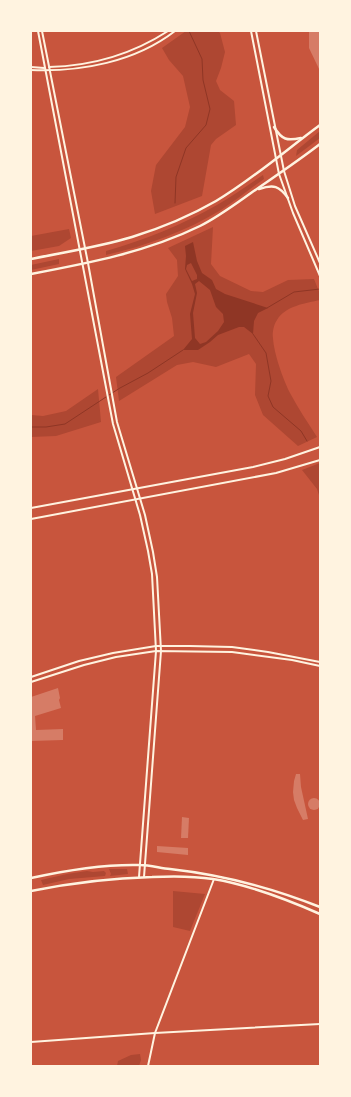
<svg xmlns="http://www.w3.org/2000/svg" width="351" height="1097" font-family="'Alegreya Sans',sans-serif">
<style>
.green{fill:#ae4732}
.water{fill:#8f3625;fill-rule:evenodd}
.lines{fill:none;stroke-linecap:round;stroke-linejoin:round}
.stream{stroke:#8f3625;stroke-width:1}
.building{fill:#d67c66}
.tertiary{stroke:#fff3e0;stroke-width:2}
.secondary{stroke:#fff3e0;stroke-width:2}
.primary{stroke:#fff3e0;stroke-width:2.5}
</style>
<rect width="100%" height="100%" fill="#c8553d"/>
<g class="green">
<polygon points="186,31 218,31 220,33 225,52 221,68 216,81 220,90 234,101 236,125 216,139 211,145 202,196 155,214 151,191 156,165 185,127 190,107 183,76 169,60 162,48"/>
<polygon points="320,131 320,138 296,156 297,150"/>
<path d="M263,175L264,179C250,189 236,200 221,210C186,231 146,246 106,255V251C144,240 182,225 217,205C233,196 248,185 263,175Z"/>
<path d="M213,227L211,264L220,276L251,291L263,292L288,280L314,279L320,294V300C306,303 285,306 277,320C274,324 272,333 273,338C274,354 283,379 290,393C298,408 308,423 317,437L298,446L263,415L255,395L256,364L249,354L216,367L193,362L177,365L119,401L116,377L174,336L172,318L167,302L166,294L178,276L177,260L168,248Z"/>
<polygon points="69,229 71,238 59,246 31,251 31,236"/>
<polygon points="59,259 59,264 31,270 31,265"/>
<polygon points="98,389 101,422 56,436 31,437 31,415 43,416 66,411"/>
<polygon points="320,463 320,498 317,489 302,470"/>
<polygon points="109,869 127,869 128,874 110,876 111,874"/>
<polygon points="87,871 93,872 104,871 106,873 105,876 69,879 43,885 41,880 67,874"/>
<polygon points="173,891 205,894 190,931 173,927"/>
<polygon points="140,1054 141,1060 139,1066 117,1066 118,1061 131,1055"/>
</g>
<path class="water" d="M193,242L197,261L202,273L212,280L216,289L225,294L268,308L258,313L254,321L253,334L244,327H239L218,335L210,342L198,350H183L192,339L190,314L195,294L192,284L185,269L186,256L185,246ZM191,263L197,275V279L192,281L186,269L187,265ZM199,281L210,290L216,307L223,314L224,322L218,331L206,342L200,344L195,338L193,313L197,293L195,284Z"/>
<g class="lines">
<g class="stream">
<polyline points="175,203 176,177 186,148 206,125 210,109 203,80 202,59 189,31"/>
<polyline points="267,308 294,292 320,289"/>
<polyline points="253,334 266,353 271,381 268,396 273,407 301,431 307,441"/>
<polyline points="109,395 120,388 148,373 183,350"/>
<polyline points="31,427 46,427 65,424 106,397"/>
</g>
</g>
<g class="building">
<polygon points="309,31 320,31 320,71 309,48"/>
<polygon points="58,688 60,698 59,700 61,708 35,716 36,730 63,729 63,740 31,741 31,697"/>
<polygon points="296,774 300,774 301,787 308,819 303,820 297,808 294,800 293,792 294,781"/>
<circle cx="314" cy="804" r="6"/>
<polygon points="182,817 189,818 188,838 181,838"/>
<polygon points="157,846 188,848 188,855 157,852"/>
</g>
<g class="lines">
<g class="tertiary">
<polyline points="31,1042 155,1033 320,1024"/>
<polyline points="148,1066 155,1033 214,879"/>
</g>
<g class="secondary">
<polyline points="38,31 113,424 140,515 148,551 152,574 156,651 139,877"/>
<polyline points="42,31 88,263 117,422 145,515 153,552 157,577 161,651 144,877"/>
<polyline points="251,31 279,174 293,213 320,276"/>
<polyline points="256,31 284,171 295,206 320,263"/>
<polyline points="31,67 44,68"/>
<path d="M49,67C93,66 131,55 168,31"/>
<path d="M31,70C81,72 135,62 175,31"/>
<polyline points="31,508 253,467 285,459 320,447"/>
<polyline points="31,519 276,473 320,460"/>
<polyline points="31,677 79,661 113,653 156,646 190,646 232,647 268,652 320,662"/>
<polyline points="31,682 84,665 116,657 156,651 232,652 292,660 320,666"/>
</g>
<g class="primary">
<path d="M274,127C282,140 287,141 301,138"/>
<path d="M259,189C274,184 279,186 288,198"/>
<path d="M31,259C65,252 99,247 132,237C161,228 190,216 216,201C253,179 286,150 320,125"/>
<path d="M31,274C89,263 147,252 200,226C218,217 234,205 251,193C274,177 298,161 320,144"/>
<path d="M31,878C67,870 103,864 140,865C150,865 160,868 170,869C224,875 270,887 320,907"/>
<path d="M31,891C71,883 111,878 152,877C172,876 193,876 213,879C250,885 286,899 320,914"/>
</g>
</g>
<rect width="351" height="1097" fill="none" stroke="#fff3e0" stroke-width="64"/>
</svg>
